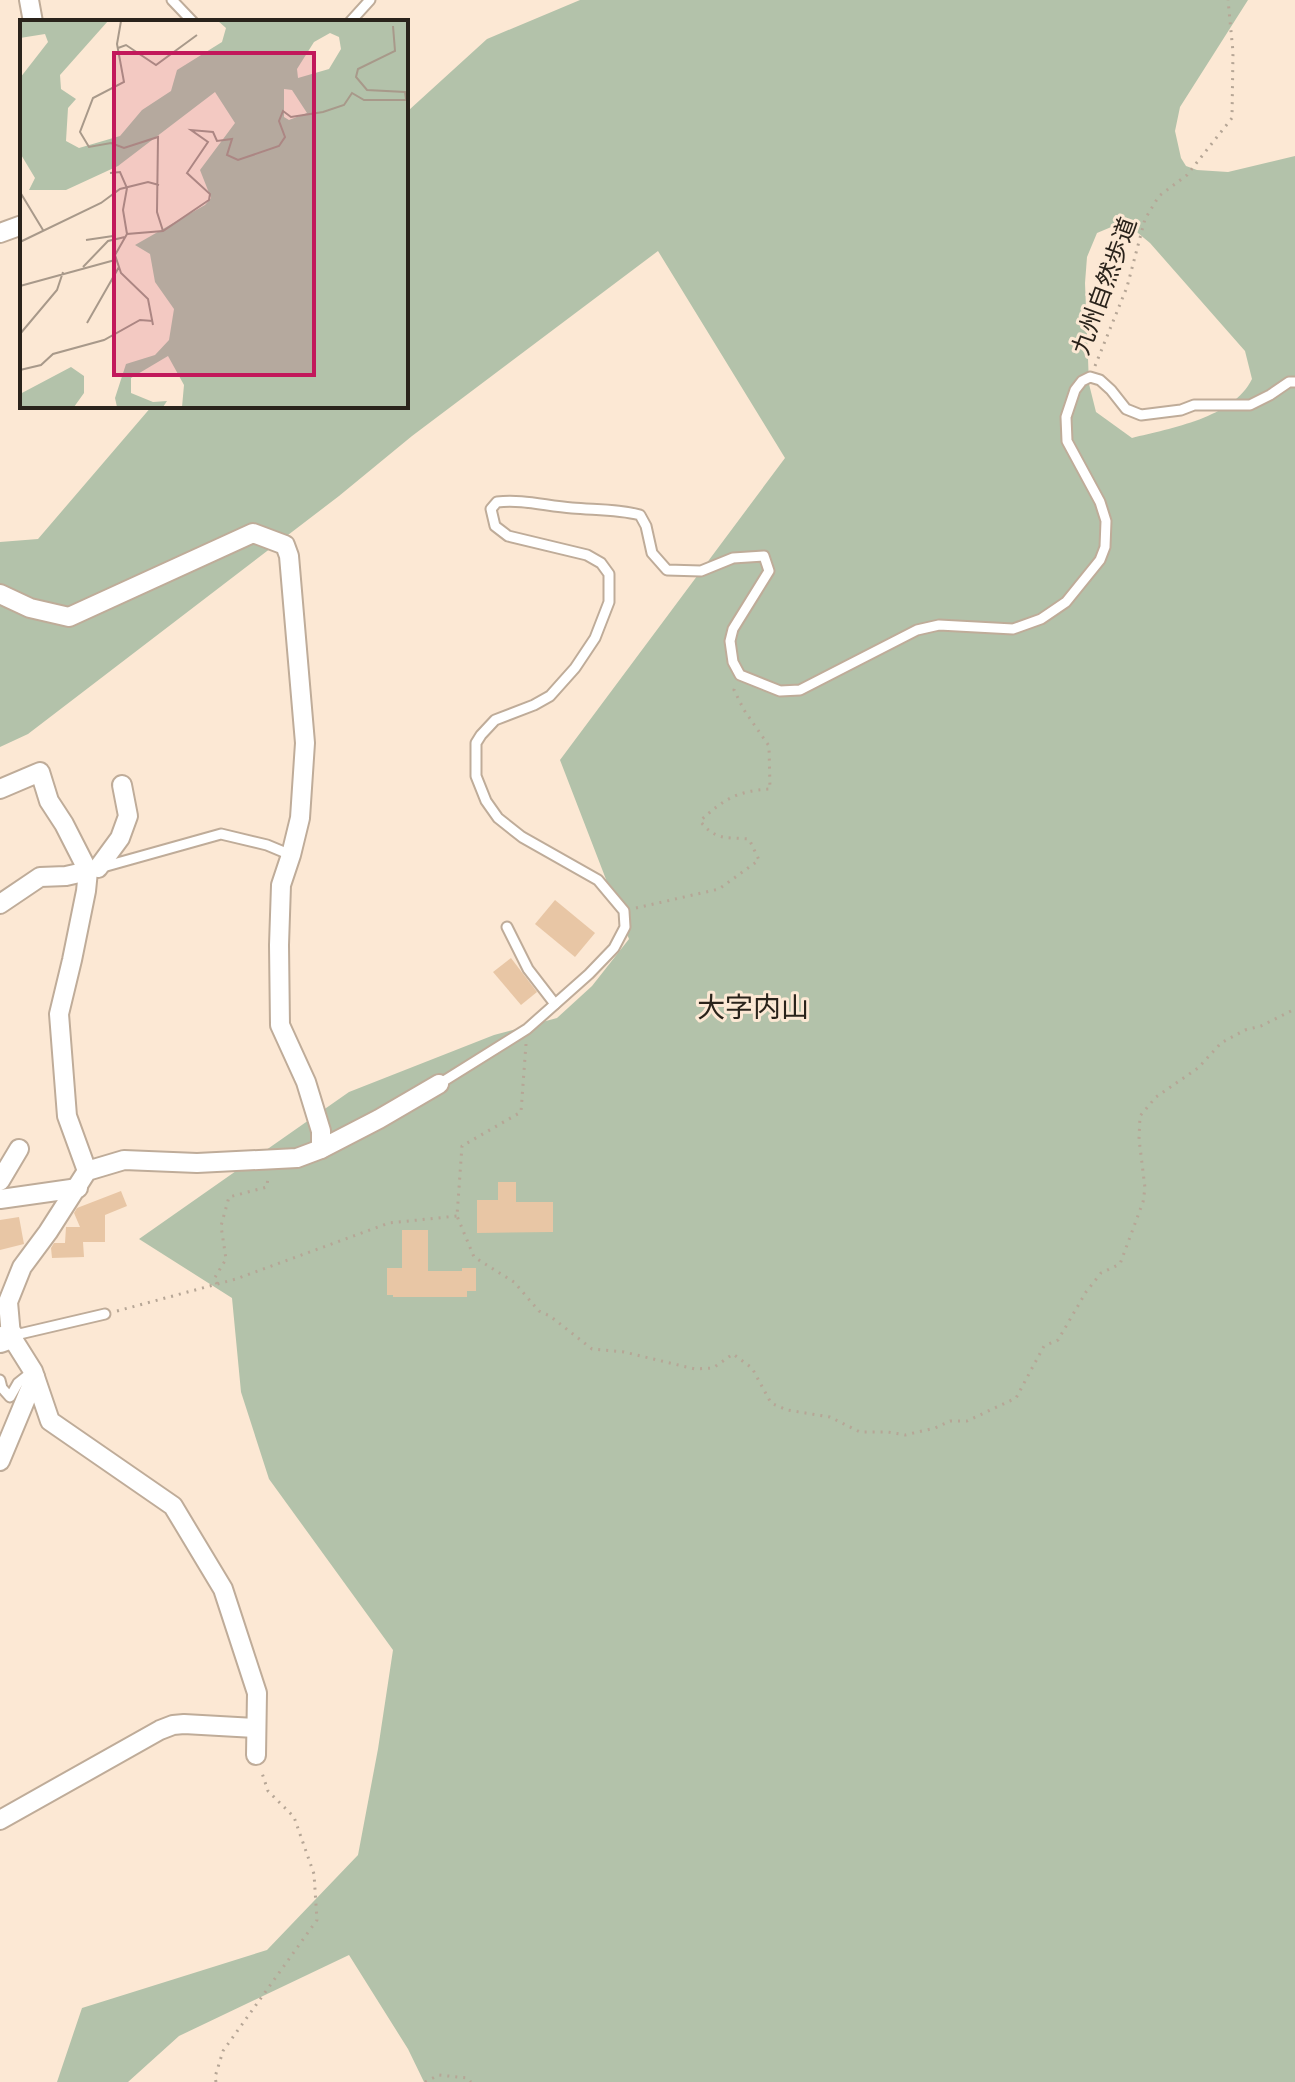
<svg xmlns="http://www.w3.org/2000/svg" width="1295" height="2082" font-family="Jost,'Noto Sans JP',sans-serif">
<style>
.green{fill:#b3c2aa;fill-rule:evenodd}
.building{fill:#e8c6a5}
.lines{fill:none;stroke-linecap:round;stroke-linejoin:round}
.service-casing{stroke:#bfac99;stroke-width:13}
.minor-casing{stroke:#bfac99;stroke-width:22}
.secondary-casing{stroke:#bfac99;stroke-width:28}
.path{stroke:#b6a696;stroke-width:3;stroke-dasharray:2 6;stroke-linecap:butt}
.service{stroke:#fff;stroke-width:9}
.minor{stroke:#fff;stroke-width:18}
.secondary{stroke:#fff;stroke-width:24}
.labels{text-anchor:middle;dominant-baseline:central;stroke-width:6;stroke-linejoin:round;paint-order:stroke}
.street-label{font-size:24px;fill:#2a231b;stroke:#fce8d4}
.quarter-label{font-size:28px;fill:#2a231b;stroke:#fce8d4}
.inset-road{fill:none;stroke:#a8998a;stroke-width:2}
.view{fill:#c2185b;fill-opacity:0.15;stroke:#c2185b;stroke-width:4}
.inset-edge{fill:none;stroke:#2a231b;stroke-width:4}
</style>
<rect width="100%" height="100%" fill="#fce8d4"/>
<path class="green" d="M580,0H1248L1180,107L1175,131L1181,158L1186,166L1197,170L1228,172L1295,156V2082H424L408,2049L349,1955L179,2036L128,2082H57L82,2008L267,1950L358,1855L378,1749L393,1650L269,1479L241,1392L232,1298L139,1239L349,1092L494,1035L557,1018L592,986L629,939L560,760L785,458L658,251L412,436L339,496L28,734L0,747V542L38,539L152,406H406V121L409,110L487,39ZM1116,225L1132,228L1150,243L1245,351L1252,379C1233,418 1171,428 1132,438L1096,412L1089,384L1085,283L1087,257L1097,233Z"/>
<g class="building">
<polygon points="555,900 595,933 575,957 535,924"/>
<polygon points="511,958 537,992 521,1005 493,972"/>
<polygon points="498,1182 516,1182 516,1202 553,1202 553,1232 477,1233 477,1200 498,1200"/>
<polygon points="121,1191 127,1206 105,1215 105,1242 83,1242 84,1257 52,1258 51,1248 54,1243 65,1243 66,1227 80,1227 74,1213 77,1208"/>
<polygon points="19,1217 24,1244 0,1250 0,1220"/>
<polygon points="402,1230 428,1230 428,1271 462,1271 462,1268 476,1268 476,1291 467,1291 467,1297 393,1297 393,1295 387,1295 387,1268 402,1268"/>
</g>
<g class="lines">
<defs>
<g id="service">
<polyline points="172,0 193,22"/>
<polyline points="350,22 370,0"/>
<polyline points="103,867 221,834 267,845 291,855"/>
<polyline points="507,927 528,969 555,1004"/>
<path d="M439,1084L527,1029L589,974L614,948L625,927L624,911L598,880L522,837L498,818L486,801L476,776V743L481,735L495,720L534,705L550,696L575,668L595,638L609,602V574L601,563L587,555L508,536L495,526L491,509L497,502C522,499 546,506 572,508C595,510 618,509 640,515L646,526L652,553L667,570L701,571L733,558L764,556L769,571L733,629L730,641L733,662L740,675L780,691L800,690L917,630L939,625L1013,629L1041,619L1066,602L1100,560L1105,547L1106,521L1100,502L1067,441L1066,417L1075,390L1082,381L1090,377L1100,380L1111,390L1126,409L1141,415L1181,410L1194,405H1250L1270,395L1289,382H1295"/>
<polyline points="11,1336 105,1314"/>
<polyline points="0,1380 2,1388 10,1397 18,1383 33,1371"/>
</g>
<g id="minor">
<polyline points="29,0 33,22"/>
<polyline points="0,233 22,225"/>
<polyline points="0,594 30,608 69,617 253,533 285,545 289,556 305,743 300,818 291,855 281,885 279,945 280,1025 306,1082 321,1131 321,1149"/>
<polyline points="0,789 40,772 49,801 64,824 88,871 86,891 72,960 59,1014 67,1116 87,1171"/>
<polyline points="98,868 120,838 128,816 122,785"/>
<polyline points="0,904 40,877 66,876 88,871"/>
<polyline points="0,1181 19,1149"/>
<polyline points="0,1199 78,1188"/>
<polyline points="0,1461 35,1377"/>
<polyline points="256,1755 257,1693 223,1589 173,1506 50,1421 33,1371 11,1336 8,1302 22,1267 48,1232 87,1171 124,1160 197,1163 297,1158 321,1149 379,1119 439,1084"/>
<polyline points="0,1820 160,1730 173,1725 184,1724 255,1728"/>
</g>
<polyline id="secondary" points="0,1340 11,1336"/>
</defs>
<use href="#service" class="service-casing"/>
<use href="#minor" class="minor-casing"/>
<use href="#secondary" class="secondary-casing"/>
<g class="path">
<polyline points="1095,366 1127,287 1145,219 1159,196 1187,175 1232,118 1233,52 1228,0"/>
<path d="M636,908L719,889L759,860L749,839C726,837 716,841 700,821C724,799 737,791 770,789L769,746L744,710L734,690L735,687"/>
<polyline points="526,1044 521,1112 462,1146 457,1216 474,1257 514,1282 539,1311 550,1316 592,1349 624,1352 695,1369 713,1368 733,1354 752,1368 771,1403 787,1410 830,1417 860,1432 888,1432 905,1435 935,1428 950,1421 967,1421 1016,1398 1044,1346 1058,1340 1086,1292 1101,1273 1120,1264 1143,1202 1145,1188 1139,1139 1140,1116 1156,1097 1198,1068 1221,1043 1245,1030 1261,1026 1295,1009"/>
<polyline points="217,1284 214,1279 226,1259 221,1226 229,1197 267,1187 268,1176"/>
<polyline points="117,1311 236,1279 389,1223 457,1216"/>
<polyline points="216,2082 215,2077 223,2051 317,1920 314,1874 294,1817 268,1791 261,1770"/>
<polyline points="425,2082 439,2075 467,2078 471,2082"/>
</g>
<use href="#service" class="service"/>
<use href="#minor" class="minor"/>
<use href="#secondary" class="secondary"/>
</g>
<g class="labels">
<g class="street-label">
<text transform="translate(1104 286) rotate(-70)">九州自然歩道</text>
</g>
<g class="quarter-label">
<text x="753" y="1007">大字内山</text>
</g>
</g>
<g transform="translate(20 20)">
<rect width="388" height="388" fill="#fce8d4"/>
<path d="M0,1H88L40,55L41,69L56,79L48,88L46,121L59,128L100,116L122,90L151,71L157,50L202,22L206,8L198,1H388V387H162L164,365L148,336L111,358V373L133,382L147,381L143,387H97L95,378L106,344L135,335L149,320L154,289L135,262L130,234L115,225L185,185L191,178L180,150L215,103L195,72L98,146L46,170H9L15,158L0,133V58L28,22L25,14L0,18ZM310,13L319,17L321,29L309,49L278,58L277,49L294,22ZM264,69L272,70L287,93L269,100L264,97ZM51,347L64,356V373L54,387H0V374Z" fill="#b3c2aa" fill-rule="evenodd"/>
<path class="inset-road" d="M101,1L97,24L104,62L73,78L60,112L69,127L91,123L104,128L138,117L137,192L143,211M373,6L375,31L338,49L336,57L347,70L385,72L386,79M98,28L106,25L136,45L177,15M90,153L100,152L107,168L103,190L107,214M0,172L23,210M66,220L93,216M0,222L81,183L100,169L128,162L139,165M63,247L88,221L105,217M0,266L95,240M67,303L99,247M133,305L128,279L101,253L95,235L107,214L143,211L189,180L190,174L167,153L188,122L171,110L193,112L197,121L212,119L207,135L218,140L259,126L265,117L259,101L263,91L271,97L303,92L324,85L332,73L344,80H388M0,314L37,270L43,252M0,350L21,345L33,334L84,320L120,300L133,301"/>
<path class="view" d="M94,33H294V355H94Z"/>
<rect width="388" height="388" class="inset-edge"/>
</g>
</svg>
